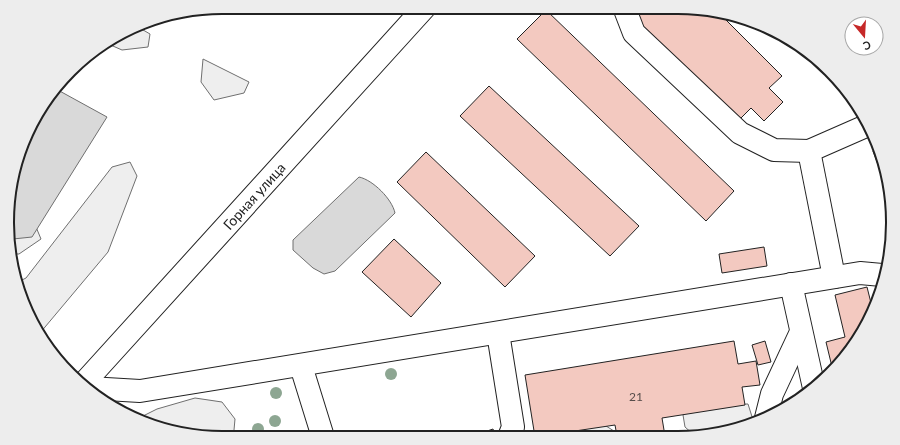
<svg xmlns="http://www.w3.org/2000/svg" width="900" height="445" font-family="Lato,sans-serif">
<style>
.green{fill:#eee;stroke:#6f6f6f}
.water{fill:#d9d9d9;stroke:#6f6f6f}
.building{fill:#f3c9c0;stroke:#222}
.lines{fill:none;stroke-linecap:round;stroke-linejoin:round}
.minor-casing{stroke:#222;stroke-width:24}
.minor{stroke:#fff;stroke-width:22}
.tree{fill:#8da692}
.labels{text-anchor:middle;dominant-baseline:central;stroke-width:3;stroke-linejoin:round;paint-order:stroke}
.number-label{font-size:12px;fill:#564c4a}
.street-label{font-size:14px;fill:#222;stroke:#fff}
.rim{fill:none;stroke:#222;stroke-width:2}
</style>
<rect width="100%" height="100%" fill="#fff"/>
<g class="green">
<polygon points="138,27 150,34 148,47 122,50 106,43"/>
<polygon points="203,59 249,82 244,93 214,100 201,82"/>
<polygon points="130,162 137,176 108,252 40,333 29,318 18,282 26,278 112,167"/>
<polygon points="10,227 36,227 41,239 19,254 10,254"/>
<polygon points="195,398 222,402 235,419 234,430 229,437 209,438 137,419 157,409"/>
<polygon points="748,404 754,423 708,436 694,435 685,427 683,415 695,405"/>
<polygon points="603,424 617,433 617,436 546,437"/>
</g>
<g class="water">
<polygon points="56,89 107,117 32,237 13,239 9,238 11,180 43,103"/>
<path d="M359,177C373,180 392,199 395,213L335,271L324,274L313,268L293,250V240Z"/>
</g>
<g class="building">
<polygon points="647,7 691,7 722,16 782,76 769,88 783,102 764,121 751,108 738,121 635,19"/>
<polygon points="546,10 734,191 706,221 517,39"/>
<polygon points="819,65 839,80 843,87 843,88"/>
<polygon points="489,86 639,226 610,256 460,116"/>
<polygon points="879,148 881,153 886,186 873,151"/>
<polygon points="426,152 535,256 505,287 397,182"/>
<polygon points="394,239 441,283 411,317 362,272"/>
<polygon points="764,247 767,266 722,273 719,254"/>
<polygon points="867,287 873,311 871,318 840,364 833,371 826,342 845,337 835,295"/>
<polygon points="734,341 738,364 756,361 760,385 742,387 745,405 662,418 665,436 617,436 615,425 535,437 525,375"/>
<polygon points="765,341 771,362 758,365 752,345"/>
<polygon points="493,429 496,437 470,437"/>
</g>
<g class="lines">
<defs>
<g id="minor">
<polyline points="624,7 634,33 740,133 774,150 809,151 866,126"/>
<polyline points="809,151 834,277"/>
<polyline points="791,284 814,388"/>
<polyline points="498,333 513,427 509,437"/>
<polyline points="301,366 323,437"/>
<polyline points="83,384 425,7"/>
<polyline points="89,388 140,391 860,273 882,275"/>
<polyline points="766,418 772,394 801,332"/>
</g>
</defs>
<use href="#minor" class="minor-casing"/>
<use href="#minor" class="minor"/>
</g>
<g class="tree">
<circle cx="391" cy="374" r="6"/>
<circle cx="276" cy="393" r="6"/>
<circle cx="275" cy="421" r="6"/>
<circle cx="258" cy="429" r="6"/>
</g>
<g class="labels">
<g class="number-label">
<text x="636" y="396">21</text>
</g>
<g class="street-label">
<text transform="translate(254 196) rotate(-48)">Горная улица</text>
</g>
</g>
<path d="M0 0H900V445H0ZM222 14H678A208 208 0 0 1 886 222V223A208 208 0 0 1 678 431H222A208 208 0 0 1 14 223V222A208 208 0 0 1 222 14Z" fill="#ededed" fill-rule="evenodd"/>
<path class="rim" d="M222 14H678A208 208 0 0 1 886 222V223A208 208 0 0 1 678 431H222A208 208 0 0 1 14 223V222A208 208 0 0 1 222 14Z"/>
<g transform="translate(864 36) rotate(162)"><circle r="19" fill="#ffffff" stroke="#a7a7a7"/>
<path d="M0-3L7 15L0 10L-7 15Z" fill="#c62828"/>
<text y="-6" font-size="11" font-weight="bold" text-anchor="middle" fill="#222222">С</text>
</g>
</svg>
